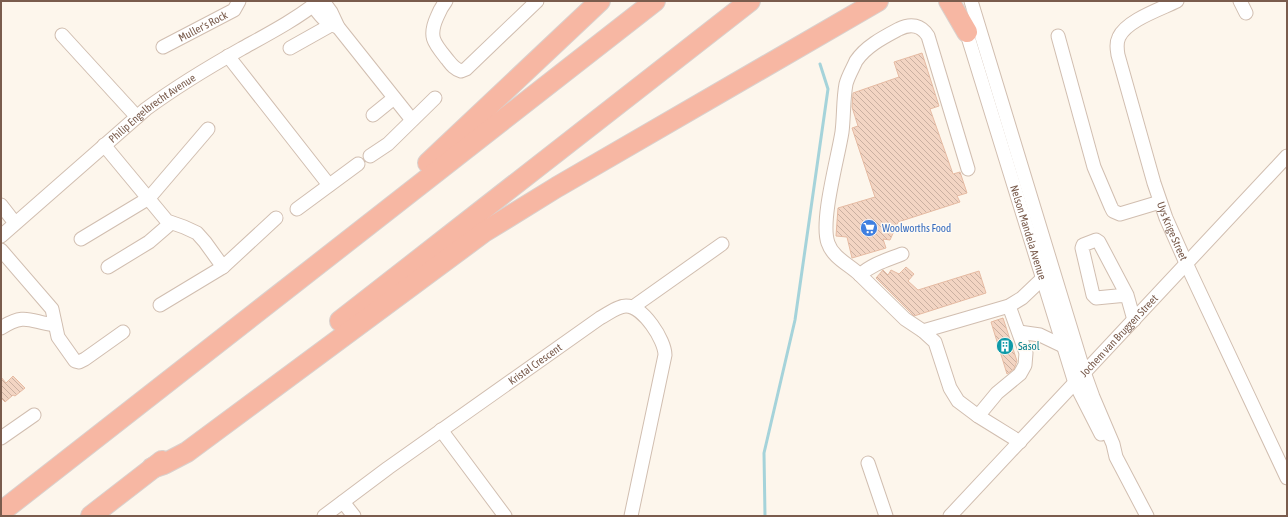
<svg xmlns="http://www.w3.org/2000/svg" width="1288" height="517" font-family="'Asap Condensed',sans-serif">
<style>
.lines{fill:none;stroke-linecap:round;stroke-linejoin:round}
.stream{stroke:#a5d3da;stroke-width:3}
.building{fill:url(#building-back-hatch);stroke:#e6bba3}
.minor-casing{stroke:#d1beb0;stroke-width:15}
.highway-casing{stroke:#dad1cd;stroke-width:22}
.minor{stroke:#fff;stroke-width:13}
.highway{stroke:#f7b7a3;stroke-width:20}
.labels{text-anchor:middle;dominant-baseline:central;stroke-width:3;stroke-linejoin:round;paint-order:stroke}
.street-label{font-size:11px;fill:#7a5c4d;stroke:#fffaf3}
.shop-label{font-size:11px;fill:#366cbe;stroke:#fffaf3;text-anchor:start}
.culture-label{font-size:11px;fill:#0d838f;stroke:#fffaf3;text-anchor:start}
</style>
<defs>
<pattern id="building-back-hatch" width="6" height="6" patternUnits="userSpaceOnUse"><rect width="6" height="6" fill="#f3d5c3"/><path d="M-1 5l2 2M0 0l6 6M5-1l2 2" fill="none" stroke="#cab0a1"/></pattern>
</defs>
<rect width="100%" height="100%" fill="#fdf6ec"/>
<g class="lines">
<polyline class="stream" points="765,516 764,453 795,320 828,89 820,64"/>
</g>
<g class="building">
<polygon points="922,53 939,106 930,109 953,174 960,172 967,193 957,196 960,202 898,222 890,240 883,239 886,248 852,258 847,237 836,236 838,208 875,197 852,128 858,126 852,107 853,93 899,77 894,62"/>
<polygon points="906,267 914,274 908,281 918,290 979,271 986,293 914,316 876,278 883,270 888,275 891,270 899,274"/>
<polygon points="1003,318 1017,361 1014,369 1007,374 991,322"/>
<polygon points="13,376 25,388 15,396 13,395 5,402 1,398 1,377 6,383"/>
</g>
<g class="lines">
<defs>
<g id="minor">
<polyline points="323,1 331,12 338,27 412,120"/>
<path d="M446,1C442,6 439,12 437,17C428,37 434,43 447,59C451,64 454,69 461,71L466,69L537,1"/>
<polyline points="971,1 1084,372 1093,397 1113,444 1116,457 1147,516"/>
<path id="s1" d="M1177,1C1161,9 1127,20 1119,37C1116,43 1117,49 1118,55L1154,183L1166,218L1186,263L1287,478"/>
<polyline points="1240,1 1246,13"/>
<path d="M313,6C320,15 326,24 338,27"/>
<path id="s2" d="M964,24L1075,383L1101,434"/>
<polyline points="62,35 137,117"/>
<polyline points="1058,36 1094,167 1111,207 1113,211 1120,214 1160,202"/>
<path id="s3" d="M163,47L234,10L239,1"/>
<polyline points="290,48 331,25"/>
<polyline points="228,56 329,185"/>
<polyline points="373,115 394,98"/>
<polyline points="104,145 167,221 184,227 197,233 205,242 223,267 276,218"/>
<polyline points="370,156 388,144 435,98"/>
<polyline points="1,205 15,223"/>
<polyline points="297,209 358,164"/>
<path id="s4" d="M1,236L146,109C176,87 209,67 241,49C268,34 295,20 319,1"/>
<polyline points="81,239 149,198 208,129"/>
<polyline points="1,250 52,309 58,337 75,361 79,362 85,359 123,332"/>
<path d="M902,254C887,260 872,264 860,275L905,319L923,331L935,342L950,388L958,401L978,416L1020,442"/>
<polyline points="108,267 149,242 171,223"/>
<path d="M860,275C850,265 833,258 828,243C820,221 838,158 842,132C844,116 843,100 846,84C848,76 853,68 856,61C866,46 884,37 899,29C911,23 921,25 928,36L968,169"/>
<polyline points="1127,295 1096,298 1093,295 1082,248 1083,245 1096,240 1099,242 1127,295 1134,320"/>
<polyline points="160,305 223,267"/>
<polyline points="633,307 722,244"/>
<path d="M1,328C26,312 30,322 55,325"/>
<polyline points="923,331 1009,306 1022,298 1042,279"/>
<polyline points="1019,332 1040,335 1063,346"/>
<polyline points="978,416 997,393 1020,374 1025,365 1026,353 1009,306"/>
<polyline points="441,430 505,516"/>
<polyline points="1,438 34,415"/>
<polyline points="868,463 886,516"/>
<polyline points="343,502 354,516"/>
<path id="s5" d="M324,516L388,468L600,318C608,314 617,306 626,306C643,306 665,340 665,355L631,516"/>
<path id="s6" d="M950,516L1287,156"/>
</g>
<g id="highway">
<polyline points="949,1 967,32"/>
<polyline points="428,163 600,1"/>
<polyline points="340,321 750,1"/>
<polyline points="152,468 164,464 187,452 484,232 557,187 878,1"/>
<polyline points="1,512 655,1"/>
<polyline points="91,516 162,461"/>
</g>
</defs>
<use href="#minor" class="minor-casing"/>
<use href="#highway" class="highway-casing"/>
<use href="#minor" class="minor"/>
<use href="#highway" class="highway"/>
</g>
<defs>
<symbol id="supermarket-disc" viewBox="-11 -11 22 22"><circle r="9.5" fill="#3f7fe0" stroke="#fffaf3"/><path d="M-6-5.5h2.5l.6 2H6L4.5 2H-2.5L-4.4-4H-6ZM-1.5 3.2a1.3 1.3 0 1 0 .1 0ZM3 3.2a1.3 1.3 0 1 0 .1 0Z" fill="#fff"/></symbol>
<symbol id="building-disc" viewBox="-11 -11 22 22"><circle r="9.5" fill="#0f9aa8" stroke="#fffaf3"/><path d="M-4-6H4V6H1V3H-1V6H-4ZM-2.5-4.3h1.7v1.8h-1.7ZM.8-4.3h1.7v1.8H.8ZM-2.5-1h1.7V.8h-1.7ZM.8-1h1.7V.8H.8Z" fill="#fff"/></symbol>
</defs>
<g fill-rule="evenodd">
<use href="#supermarket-disc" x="859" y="218" width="20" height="20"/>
<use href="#building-disc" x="995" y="336" width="20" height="20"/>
</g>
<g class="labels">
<g class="street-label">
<text stroke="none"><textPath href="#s3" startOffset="45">Muller's Rock</textPath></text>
<text stroke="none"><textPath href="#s4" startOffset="198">Philip Engelbrecht Avenue</textPath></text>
<text stroke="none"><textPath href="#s1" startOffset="272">Uys Krige Street</textPath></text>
<text stroke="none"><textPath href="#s2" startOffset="218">Nelson Mandela Avenue</textPath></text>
<text stroke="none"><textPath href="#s6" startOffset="247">Jochem van Bruggen Street</textPath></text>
<text stroke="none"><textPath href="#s5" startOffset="260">Kristal Crescent</textPath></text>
</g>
<g class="shop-label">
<text x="882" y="228">Woolworths Food</text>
</g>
<g class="culture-label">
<text x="1018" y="346">Sasol</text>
</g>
</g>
<rect width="1288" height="517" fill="none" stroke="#7a5c4d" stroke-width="4"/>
</svg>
